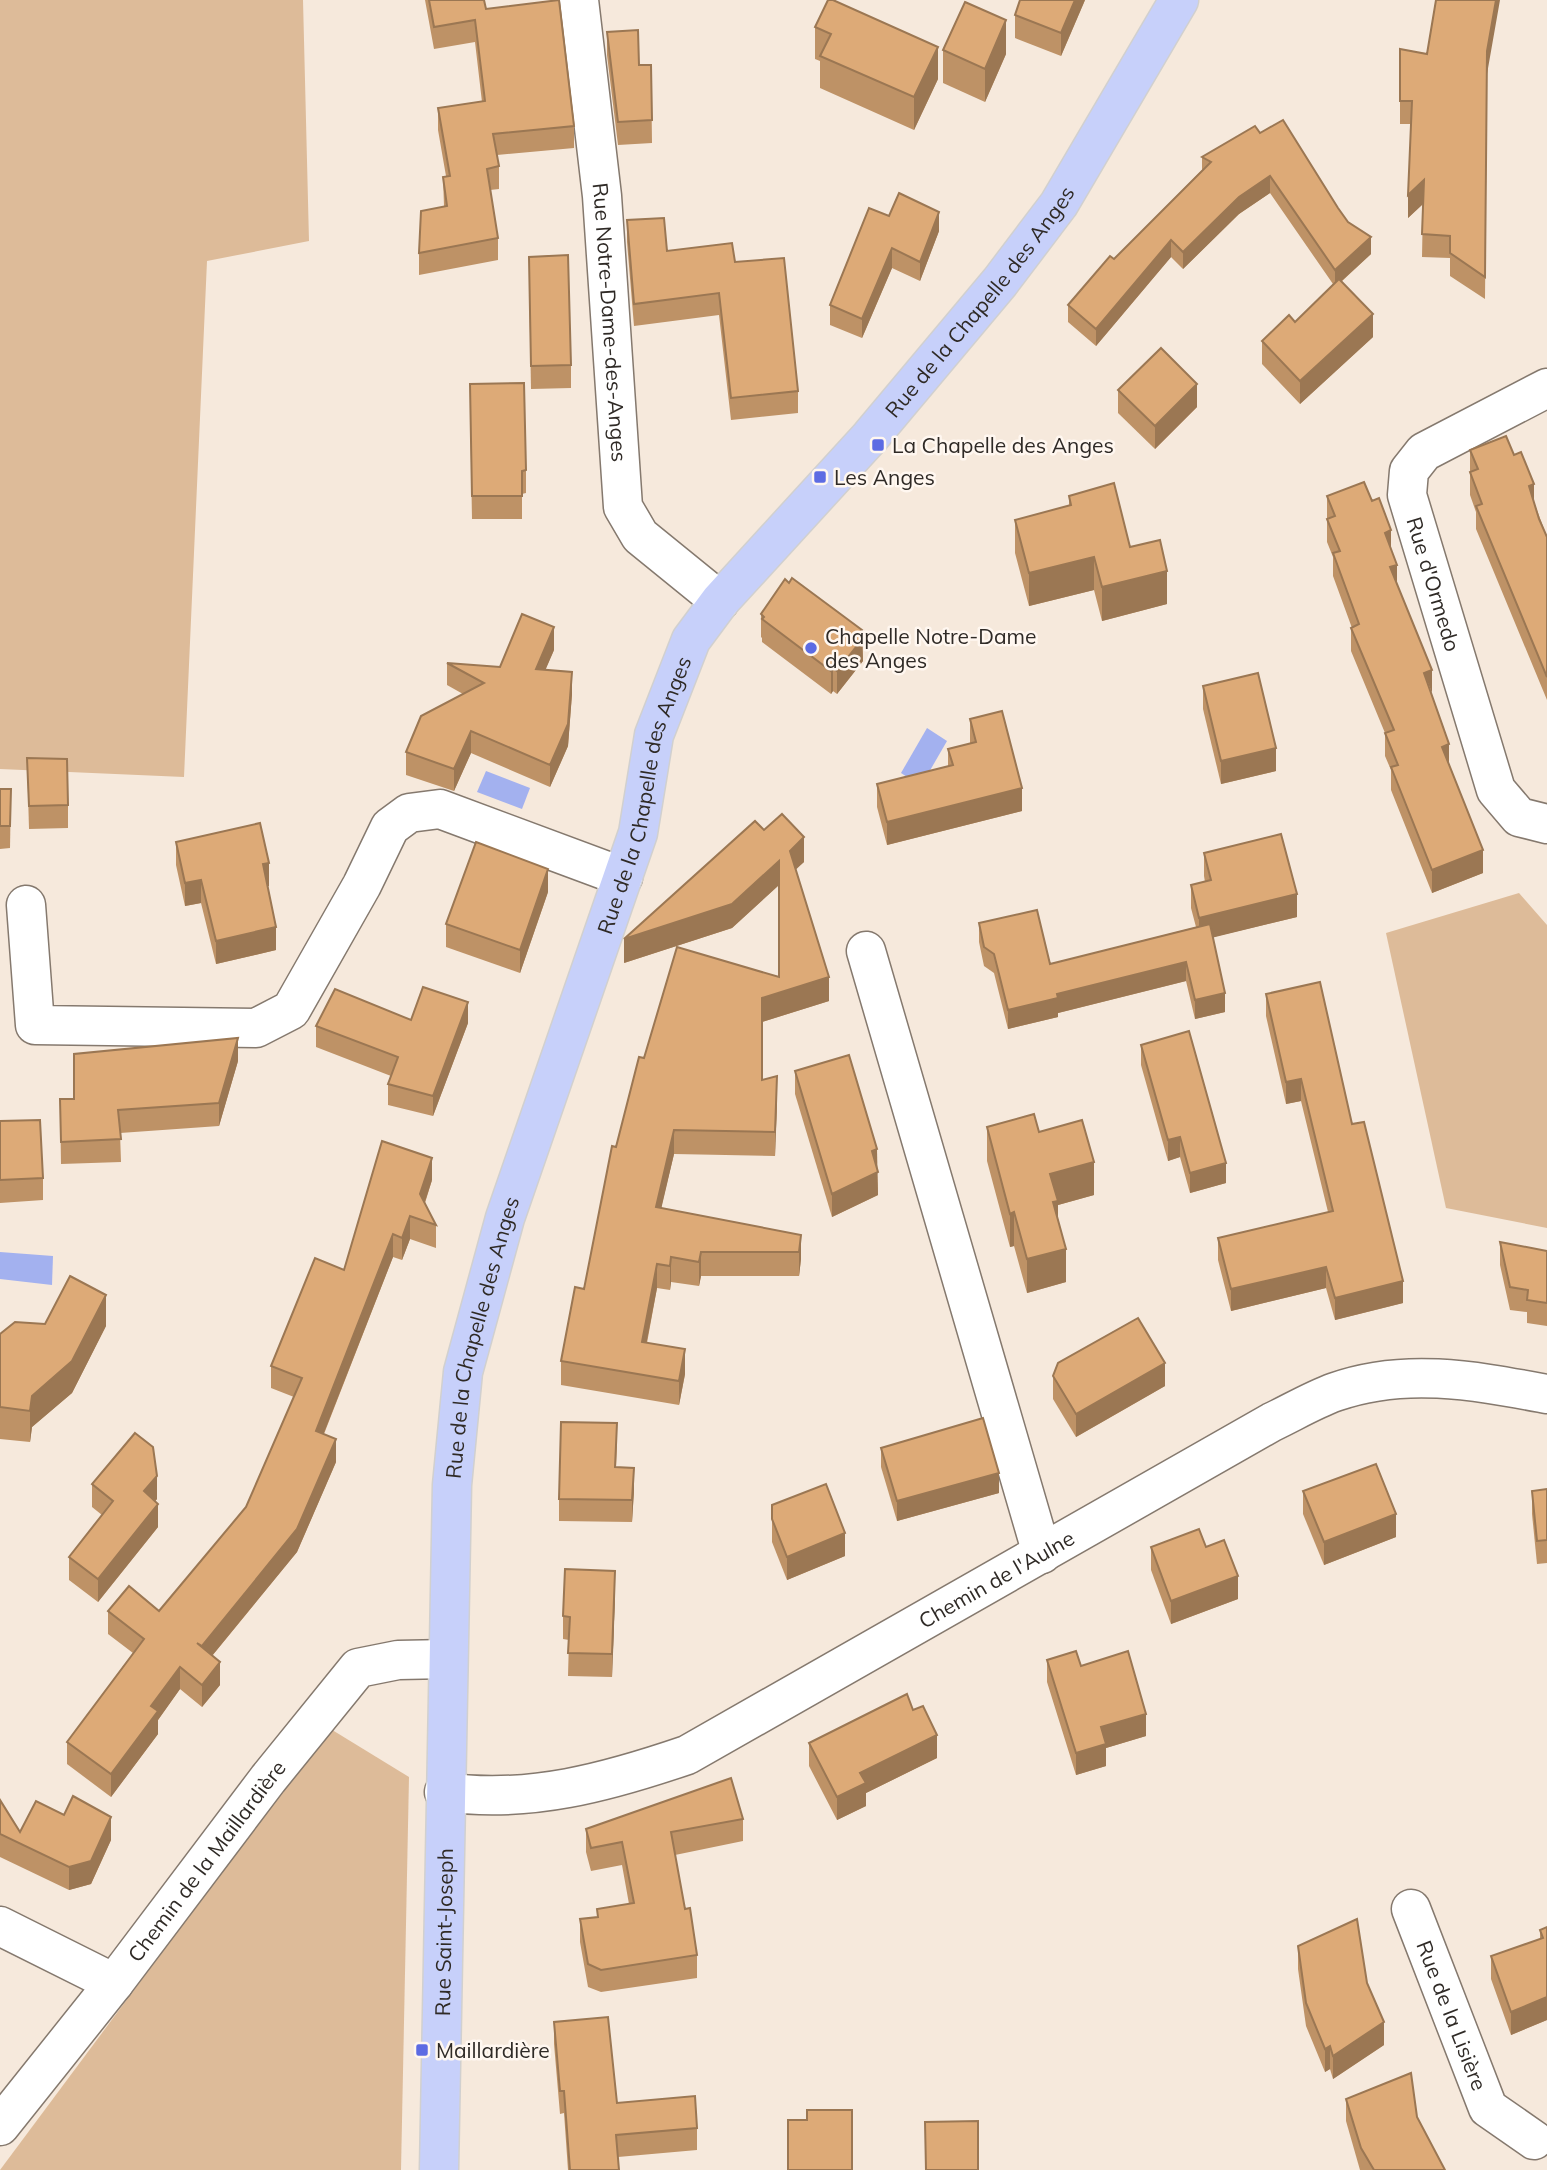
<svg xmlns="http://www.w3.org/2000/svg" width="1547" height="2170" font-family="Mulish,sans-serif">
<style>
.green{fill:#db9}
.water{fill:#a3b1ef}
.lines{fill:none;stroke-linecap:round;stroke-linejoin:round}
.minor-casing{stroke:#85796e;stroke-width:41}
.major-casing{stroke:#d1d0cf;stroke-width:41}
.minor{stroke:#fff;stroke-width:38}
.major{stroke:#c7d0fa;stroke-width:38}
.wall{fill:#be9266}
.shaded-wall{fill:#9b7753}
.building{fill:#da7;stroke:#9b7753;stroke-width:2}
.poi-dot{fill:#5c6be3;stroke:#fff7f0;stroke-width:2.5}
.labels{text-anchor:middle;dominant-baseline:central;stroke-width:5;stroke-linejoin:round;paint-order:stroke}
.street-label{font-size:21px;fill:#2f2a26;stroke:#fff7f0}
.poi-label{font-size:21px;fill:#2f2a26;stroke:#fff7f0;text-anchor:start}
</style>
<rect width="100%" height="100%" fill="#f6e9dc"/>
<g class="green">
<polygon points="0,0 303,0 309,241 207,261 184,777 0,769"/>
<polygon points="1519,893 1547,925 1547,1228 1446,1208 1386,933"/>
<polygon points="329,1728 409,1777 401,2170 0,2170"/>
</g>
<g class="water">
<polygon points="927,728 947,741 921,786 901,773"/>
<polygon points="486,771 530,788 522,809 477,792"/>
<polygon points="0,1252 53,1256 52,1285 0,1279"/>
</g>
<g class="lines">
<defs>
<g id="minor">
<path id="s1" d="M579,0L602,196L623,507L640,536L720,601"/>
<path id="s2" d="M1547,388L1424,452L1409,471L1407,495L1496,790L1519,817L1547,824"/>
<polyline points="26,905 35,1025 256,1028 291,1010 362,885 390,827 409,813 440,809 623,877"/>
<polyline points="866,951 1042,1554"/>
<path id="s3" d="M444,1792C529,1804 608,1782 687,1755L1272,1422C1293,1412 1313,1400 1335,1392C1406,1367 1476,1381 1547,1394"/>
<path id="s4" d="M1411,1909L1488,2108L1534,2140"/>
<polyline points="0,1926 114,1983"/>
<path id="s5" d="M0,2126L114,1983L268,1779L358,1668L398,1660L448,1659"/>
</g>
<g id="major">
<path id="s6" d="M439,2170L452,1485L463,1372L505,1218L638,833L654,735L691,640L720,601L870,437L1000,282L1059,204L1179,0"/>
</g>
</defs>
<use href="#minor" class="minor-casing"/>
<use href="#major" class="major-casing"/>
<use href="#minor" class="minor"/>
<use href="#major" class="major"/>
</g>
<g class="wall">
<polygon points="425,0 484,0 486,9 574,126 574,148 497,155 499,166 499,189 490,190 498,238 498,260 419,275 419,253 444,206 443,177 446,176 438,130 438,108 482,102 475,42 434,49"/>
<polygon points="1085,0 1061,56 1015,38 1015,15"/>
<polygon points="815,27 938,79 914,130 820,88 820,61 815,59"/>
<polygon points="607,32 639,65 651,65 652,143 618,145 607,55"/>
<polygon points="1400,49 1427,54 1487,74 1485,299 1450,276 1450,258 1422,257 1423,204 1408,218 1411,124 1400,124"/>
<polygon points="943,50 1006,54 985,102 943,83"/>
<polygon points="1260,133 1338,208 1371,254 1341,282 1373,337 1300,404 1262,364 1262,341 1295,322 1333,284 1270,193 1239,214 1183,269 1171,257 1096,346 1068,322 1068,305 1202,170 1202,157"/>
<polygon points="889,216 939,231 920,281 892,268 862,338 830,325 830,305"/>
<polygon points="627,220 667,251 735,262 798,391 798,413 731,420 719,315 634,326 627,242"/>
<polygon points="529,280 571,365 571,388 531,389"/>
<polygon points="1118,390 1197,407 1155,449 1118,413"/>
<polygon points="470,406 526,470 526,493 522,494 522,519 472,519"/>
<polygon points="1470,450 1534,502 1547,537 1547,700 1476,529 1476,512 1470,495"/>
<polygon points="1069,496 1130,547 1167,604 1102,621 1094,590 1029,606 1015,553 1015,520 1069,506"/>
<polygon points="1327,496 1391,549 1397,585 1431,693 1449,765 1483,873 1432,893 1391,790 1391,770 1385,756 1385,733 1351,651 1351,628 1352,628 1333,576 1333,557 1327,542"/>
<polygon points="761,614 862,630 863,661 837,694 833,691 831,694 762,642 762,638 761,637"/>
<polygon points="554,650 545,670 572,694 568,746 550,787 471,753 454,791 406,775 406,752 463,694 447,685 447,663 500,667"/>
<polygon points="1203,686 1276,771 1221,784 1203,709"/>
<polygon points="970,719 1022,811 887,845 877,807 877,784 948,766 948,749 970,744"/>
<polygon points="27,758 68,805 68,828 29,829"/>
<polygon points="0,789 11,789 10,848 0,849"/>
<polygon points="764,830 804,862 795,869 829,1001 762,1022 762,1080 777,1100 775,1156 674,1154 661,1208 801,1235 801,1259 799,1276 701,1276 699,1286 671,1282 670,1290 657,1288 647,1343 685,1374 679,1405 561,1385 561,1361 584,1289 644,1058 779,977 779,885 732,928 624,963"/>
<polygon points="176,842 269,886 268,886 276,950 216,964 201,903 185,906 176,865"/>
<polygon points="1204,853 1297,917 1213,937 1225,1012 1195,1019 1186,981 1058,1013 1058,1017 1008,1029 994,973 984,966 979,942 979,923 1050,964 1196,927 1191,908 1191,885 1205,882 1204,876"/>
<polygon points="548,892 520,973 446,947 446,924"/>
<polygon points="1266,994 1352,1124 1403,1303 1335,1320 1326,1288 1231,1311 1218,1260 1218,1238 1328,1212 1301,1101 1286,1104 1266,1016"/>
<polygon points="411,1020 468,1023 433,1116 388,1105 388,1084 391,1076 316,1047 316,1026"/>
<polygon points="1141,1045 1226,1183 1190,1193 1180,1157 1168,1161 1141,1065"/>
<polygon points="238,1061 219,1126 120,1133 121,1162 61,1164 60,1099 74,1099"/>
<polygon points="795,1071 877,1169 878,1195 832,1217 795,1094"/>
<polygon points="0,1121 43,1178 43,1200 0,1203"/>
<polygon points="987,1127 1039,1132 1094,1195 1058,1205 1058,1219 1066,1282 1027,1293 1014,1246 1010,1247 987,1161"/>
<polygon points="432,1180 425,1203 436,1225 436,1248 410,1239 402,1260 393,1257 324,1434 336,1462 297,1552 212,1656 220,1685 202,1707 180,1689 158,1720 158,1734 111,1797 67,1764 67,1742 133,1653 108,1634 108,1611 159,1611 246,1507 294,1397 271,1388 271,1366 344,1270"/>
<polygon points="1500,1242 1547,1251 1547,1326 1527,1323 1527,1312 1510,1310 1500,1265"/>
<polygon points="45,1324 106,1326 72,1393 32,1427 30,1442 0,1439 0,1334"/>
<polygon points="1053,1376 1165,1386 1076,1437 1053,1399"/>
<polygon points="617,1445 616,1467 634,1490 632,1522 559,1521 559,1499"/>
<polygon points="881,1448 999,1493 897,1521 881,1467"/>
<polygon points="92,1484 157,1499 155,1501 158,1527 98,1602 69,1580 69,1557 102,1515 92,1507"/>
<polygon points="1547,1489 1547,1563 1537,1564 1532,1514 1532,1491"/>
<polygon points="1303,1491 1396,1537 1324,1565 1303,1514"/>
<polygon points="772,1505 845,1556 787,1580 772,1542"/>
<polygon points="1151,1547 1206,1547 1238,1599 1171,1624 1151,1570"/>
<polygon points="615,1594 612,1677 568,1676 569,1640 563,1639 563,1616"/>
<polygon points="1047,1660 1081,1666 1146,1736 1106,1748 1106,1766 1076,1775 1047,1682"/>
<polygon points="913,1710 937,1758 866,1793 866,1806 837,1820 809,1766 809,1743"/>
<polygon points="0,1800 20,1832 111,1840 91,1884 69,1890 0,1857"/>
<polygon points="743,1819 743,1841 675,1855 685,1909 697,1955 697,1978 601,1992 588,1987 580,1942 580,1919 597,1917 597,1909 629,1904 622,1865 591,1871 586,1852 586,1829"/>
<polygon points="1547,1927 1547,2020 1511,2035 1491,1979 1491,1956 1540,1939 1540,1930"/>
<polygon points="1298,1946 1367,1983 1384,2045 1333,2079 1330,2069 1325,2072 1306,2026 1298,1969"/>
<polygon points="554,2022 617,2103 697,2128 697,2150 618,2157 619,2170 568,2170 564,2113 560,2114 554,2044"/>
<polygon points="1346,2099 1417,2117 1445,2170 1360,2170 1346,2121"/>
</g>
<g class="shaded-wall">
<polygon points="1075,0 1085,0 1061,56 1061,33"/>
<polygon points="1496,0 1500,0 1487,74 1485,299 1487,51"/>
<polygon points="1006,20 1006,54 985,102 985,69"/>
<polygon points="938,47 938,79 914,130 914,97"/>
<polygon points="1270,176 1270,193 1239,214 1183,269 1183,252 1239,197"/>
<polygon points="1424,180 1424,203 1408,218 1408,195"/>
<polygon points="939,212 939,231 920,281 920,262"/>
<polygon points="1371,237 1371,254 1335,287 1335,270"/>
<polygon points="1171,240 1171,257 1096,346 1096,329"/>
<polygon points="892,248 892,268 862,338 862,319"/>
<polygon points="1373,314 1373,337 1300,404 1300,381"/>
<polygon points="1197,384 1197,407 1155,449 1155,426"/>
<polygon points="1534,484 1534,507 1529,486"/>
<polygon points="1391,530 1391,553 1385,533"/>
<polygon points="1094,557 1094,590 1029,606 1029,573"/>
<polygon points="1397,565 1397,588 1390,567"/>
<polygon points="1167,571 1167,604 1102,621 1102,587"/>
<polygon points="554,627 554,650 536,692 536,669"/>
<polygon points="862,630 863,661 837,694 837,671"/>
<polygon points="833,668 833,691 831,694 831,671"/>
<polygon points="1432,670 1432,693 1424,673"/>
<polygon points="572,672 572,694 568,746 550,787 550,765"/>
<polygon points="471,731 471,753 454,791 454,769"/>
<polygon points="1449,744 1449,767 1442,747"/>
<polygon points="1276,748 1276,771 1221,784 1221,761"/>
<polygon points="1022,788 1022,811 887,845 887,822"/>
<polygon points="804,837 804,862 790,875 790,851"/>
<polygon points="1483,850 1483,873 1432,893 1432,870"/>
<polygon points="779,861 779,885 732,928 624,963 624,939"/>
<polygon points="269,863 269,886 263,887 263,864"/>
<polygon points="548,869 548,892 520,973 520,950"/>
<polygon points="201,880 201,903 185,906 185,883"/>
<polygon points="1297,894 1297,917 1199,941 1199,918"/>
<polygon points="276,927 276,950 216,964 216,941"/>
<polygon points="1186,962 1186,981 1058,1013 1058,1017 1008,1029 1008,1010 1057,994"/>
<polygon points="829,977 829,1001 762,1022 762,998"/>
<polygon points="1225,993 1225,1012 1195,1019 1195,1000"/>
<polygon points="468,1002 468,1023 433,1116 433,1096"/>
<polygon points="238,1038 238,1061 219,1126 219,1103"/>
<polygon points="777,1076 777,1100 775,1156 775,1132"/>
<polygon points="1301,1079 1301,1101 1286,1104 1286,1082"/>
<polygon points="674,1130 674,1154 656,1231 656,1207"/>
<polygon points="1180,1137 1180,1157 1168,1161 1168,1140"/>
<polygon points="877,1149 878,1195 832,1217 832,1194 872,1151"/>
<polygon points="432,1158 432,1180 420,1217 420,1194"/>
<polygon points="1094,1162 1094,1195 1058,1205 1058,1234 1053,1235 1050,1174"/>
<polygon points="1226,1163 1226,1183 1190,1193 1190,1173"/>
<polygon points="1014,1212 1014,1246 1010,1247 1010,1214"/>
<polygon points="410,1216 410,1239 402,1260 402,1238"/>
<polygon points="393,1234 393,1257 316,1453 316,1431"/>
<polygon points="801,1235 801,1259 799,1276 799,1252"/>
<polygon points="1066,1249 1066,1282 1027,1293 1027,1259"/>
<polygon points="701,1252 701,1276 699,1286 699,1262"/>
<polygon points="671,1257 671,1282 670,1290 670,1266"/>
<polygon points="657,1264 657,1288 642,1366 642,1342"/>
<polygon points="1326,1267 1326,1288 1231,1311 1231,1289"/>
<polygon points="1403,1281 1403,1303 1335,1320 1335,1298"/>
<polygon points="106,1295 106,1326 72,1393 32,1427 30,1442 30,1411 32,1396"/>
<polygon points="685,1349 685,1374 679,1405 679,1381"/>
<polygon points="1165,1363 1165,1386 1076,1437 1076,1414"/>
<polygon points="336,1439 336,1462 297,1552 202,1668 202,1646"/>
<polygon points="634,1468 634,1490 632,1522 632,1500"/>
<polygon points="999,1473 999,1493 897,1521 897,1501"/>
<polygon points="157,1476 157,1499 144,1514 144,1491"/>
<polygon points="158,1504 158,1527 98,1602 98,1579"/>
<polygon points="1396,1514 1396,1537 1324,1565 1324,1542"/>
<polygon points="845,1533 845,1556 787,1580 787,1557"/>
<polygon points="615,1571 615,1594 612,1677 612,1654"/>
<polygon points="1238,1576 1238,1599 1171,1624 1171,1601"/>
<polygon points="220,1662 220,1685 202,1707 202,1685"/>
<polygon points="180,1667 180,1689 158,1720 158,1734 111,1797 111,1774 151,1706"/>
<polygon points="1146,1714 1146,1736 1106,1748 1106,1766 1076,1775 1076,1753 1101,1727"/>
<polygon points="937,1735 937,1758 866,1793 866,1806 837,1820 837,1797 860,1773"/>
<polygon points="111,1817 111,1840 91,1884 69,1890 69,1867"/>
<polygon points="1547,1997 1547,2020 1511,2035 1511,2012"/>
<polygon points="1384,2022 1384,2045 1333,2079 1333,2056"/>
<polygon points="1330,2046 1330,2069 1325,2072 1325,2049"/>
</g>
<g class="building">
<polygon points="429,0 484,0 486,9 559,0 574,126 493,134 499,166 487,169 498,238 419,253 421,211 447,206 443,177 450,176 438,108 485,101 475,20 434,27"/>
<polygon points="828,0 833,0 938,47 914,97 820,56 831,34 815,27"/>
<polygon points="1020,0 1075,0 1061,33 1015,15"/>
<polygon points="1436,0 1496,0 1487,51 1485,277 1450,253 1450,236 1422,234 1424,180 1408,195 1412,101 1400,101 1400,49 1427,54"/>
<polygon points="965,2 1006,20 985,69 943,50"/>
<polygon points="638,30 639,65 651,65 652,120 618,122 607,32"/>
<polygon points="1283,120 1338,208 1348,222 1371,237 1335,270 1270,176 1239,197 1183,252 1171,240 1096,329 1068,305 1110,256 1114,259 1211,162 1202,157 1255,126 1260,133"/>
<polygon points="899,193 939,212 920,262 892,248 862,319 830,305 869,208 889,216"/>
<polygon points="664,218 667,251 732,243 735,262 784,258 798,391 731,398 719,293 634,304 627,220"/>
<polygon points="568,255 571,365 531,366 529,257"/>
<polygon points="1339,279 1373,314 1300,381 1262,341 1289,315 1295,322"/>
<polygon points="1161,348 1197,384 1155,426 1118,390"/>
<polygon points="524,383 526,470 522,471 522,496 472,496 470,384"/>
<polygon points="1506,436 1514,455 1521,452 1534,484 1529,486 1539,519 1547,537 1547,677 1476,506 1482,504 1470,472 1478,469 1470,450"/>
<polygon points="1364,482 1372,501 1379,498 1391,530 1385,533 1397,565 1390,567 1432,670 1424,673 1449,744 1442,747 1483,850 1432,870 1391,767 1398,765 1385,733 1394,730 1351,628 1359,624 1333,553 1340,551 1327,519 1335,516 1327,496"/>
<polygon points="1114,483 1130,547 1160,540 1167,571 1102,587 1094,557 1029,573 1015,520 1071,505 1069,496"/>
<polygon points="792,578 862,630 859,635 863,638 837,671 833,668 831,671 762,619 764,617 761,614 785,579 789,583"/>
<polygon points="522,614 554,627 536,669 572,672 568,724 550,765 471,731 454,769 406,752 421,716 484,683 447,663 500,667"/>
<polygon points="1258,673 1276,748 1221,761 1203,686"/>
<polygon points="1002,711 1022,788 887,822 877,784 953,765 948,749 976,742 970,719"/>
<polygon points="27,758 67,759 68,805 29,806"/>
<polygon points="0,789 11,789 10,826 0,826"/>
<polygon points="782,814 804,837 790,851 829,977 762,998 762,1080 777,1076 775,1132 674,1130 656,1207 801,1235 799,1252 701,1252 699,1262 671,1257 670,1266 657,1264 642,1342 685,1349 679,1381 561,1361 575,1287 584,1289 612,1146 616,1147 639,1057 644,1058 677,947 779,977 779,861 732,904 624,939 755,821 764,830"/>
<polygon points="260,823 269,863 263,864 276,927 216,941 201,880 185,883 176,842"/>
<polygon points="1281,834 1297,894 1199,918 1191,885 1211,880 1204,853"/>
<polygon points="476,842 548,869 520,950 446,924"/>
<polygon points="1037,910 1050,964 1210,924 1225,993 1195,1000 1186,962 1057,994 1058,998 1008,1010 994,954 984,947 979,923"/>
<polygon points="1320,982 1352,1124 1364,1122 1403,1281 1335,1298 1326,1267 1231,1289 1218,1238 1333,1211 1301,1079 1286,1082 1266,994"/>
<polygon points="423,987 468,1002 433,1096 388,1084 398,1057 316,1026 335,989 411,1020"/>
<polygon points="1189,1031 1226,1163 1190,1173 1180,1137 1168,1140 1141,1045"/>
<polygon points="238,1038 219,1103 118,1110 121,1139 61,1142 60,1099 74,1099 74,1054"/>
<polygon points="849,1055 877,1149 872,1151 878,1172 832,1194 795,1071"/>
<polygon points="1034,1114 1039,1132 1082,1120 1094,1162 1050,1174 1058,1201 1053,1202 1066,1249 1027,1259 1014,1212 1010,1214 987,1127"/>
<polygon points="40,1120 43,1178 0,1180 0,1121"/>
<polygon points="382,1141 432,1158 420,1194 436,1225 410,1216 402,1238 393,1234 316,1431 336,1439 297,1529 202,1646 197,1643 220,1662 202,1685 180,1667 151,1706 158,1711 111,1774 67,1742 144,1639 108,1611 129,1586 159,1611 246,1507 302,1378 271,1366 315,1258 344,1270"/>
<polygon points="1500,1242 1547,1251 1547,1303 1527,1300 1528,1290 1510,1287"/>
<polygon points="70,1276 106,1295 72,1361 32,1396 30,1411 0,1407 0,1334 15,1322 45,1324"/>
<polygon points="1138,1318 1165,1363 1076,1414 1053,1376 1058,1363"/>
<polygon points="983,1418 999,1473 897,1501 881,1448"/>
<polygon points="561,1422 617,1423 615,1467 634,1468 632,1500 559,1499"/>
<polygon points="135,1433 153,1447 157,1476 144,1491 158,1504 98,1579 69,1557 113,1501 92,1484"/>
<polygon points="1376,1464 1396,1514 1324,1542 1303,1491"/>
<polygon points="826,1484 845,1533 787,1557 772,1519 772,1505"/>
<polygon points="1547,1489 1547,1540 1537,1541 1532,1491"/>
<polygon points="1199,1529 1206,1547 1224,1540 1238,1576 1171,1601 1151,1547"/>
<polygon points="565,1569 615,1571 612,1654 568,1653 570,1617 563,1616"/>
<polygon points="1076,1651 1081,1666 1128,1651 1146,1714 1101,1727 1106,1744 1076,1753 1047,1660"/>
<polygon points="907,1694 913,1710 923,1706 937,1735 860,1773 866,1783 837,1797 809,1743"/>
<polygon points="731,1778 743,1819 671,1832 685,1909 690,1908 697,1955 601,1970 588,1964 580,1919 598,1917 597,1909 634,1903 622,1842 591,1848 586,1829"/>
<polygon points="73,1796 111,1817 91,1861 69,1867 0,1834 0,1800 20,1832 36,1801 64,1815"/>
<polygon points="1357,1919 1367,1983 1384,2022 1333,2056 1330,2046 1325,2049 1306,2003 1298,1946"/>
<polygon points="1547,1927 1547,1997 1511,2012 1491,1956 1543,1938 1540,1930"/>
<polygon points="608,2017 617,2103 695,2096 697,2128 616,2135 619,2170 570,2170 564,2091 560,2091 554,2022"/>
<polygon points="1411,2073 1417,2117 1445,2170 1374,2170 1361,2148 1346,2099"/>
<polygon points="807,2110 852,2110 852,2170 788,2170 788,2120 807,2120"/>
<polygon points="978,2121 978,2170 926,2170 925,2122"/>
</g>
<g class="poi-dot">
<rect x="871" y="438" width="14" height="14" rx="3.5"/>
<rect x="813" y="470" width="14" height="14" rx="3.5"/>
<circle cx="811" cy="648" r="7"/>
<rect x="415" y="2043" width="14" height="14" rx="3.5"/>
</g>
<g class="labels">
<g class="street-label">
<text stroke="none"><textPath href="#s6" startOffset="2012">Rue de la Chapelle des Anges</textPath></text>
<text stroke="none"><textPath href="#s1" startOffset="324">Rue Notre-Dame-des-Anges</textPath></text>
<text stroke="none"><textPath href="#s2" startOffset="280">Rue d'Ormedo</textPath></text>
<text stroke="none"><textPath href="#s6" startOffset="1404">Rue de la Chapelle des Anges</textPath></text>
<text stroke="none"><textPath href="#s6" startOffset="836">Rue de la Chapelle des Anges</textPath></text>
<text stroke="none"><textPath href="#s3" startOffset="604">Chemin de l'Aulne</textPath></text>
<text stroke="none"><textPath href="#s5" startOffset="336">Chemin de la Maillardière</textPath></text>
<text stroke="none"><textPath href="#s6" startOffset="238">Rue Saint-Joseph</textPath></text>
<text stroke="none"><textPath href="#s4" startOffset="114">Rue de la Lisière</textPath></text>
</g>
<g class="poi-label">
<text x="892" y="445">La Chapelle des Anges</text>
<text x="834" y="477">Les Anges</text>
<text x="825" y="636">Chapelle Notre-Dame<tspan x="825" dy="24">des Anges</tspan></text>
<text x="436" y="2050">Maillardière</text>
</g>
</g>
</svg>
